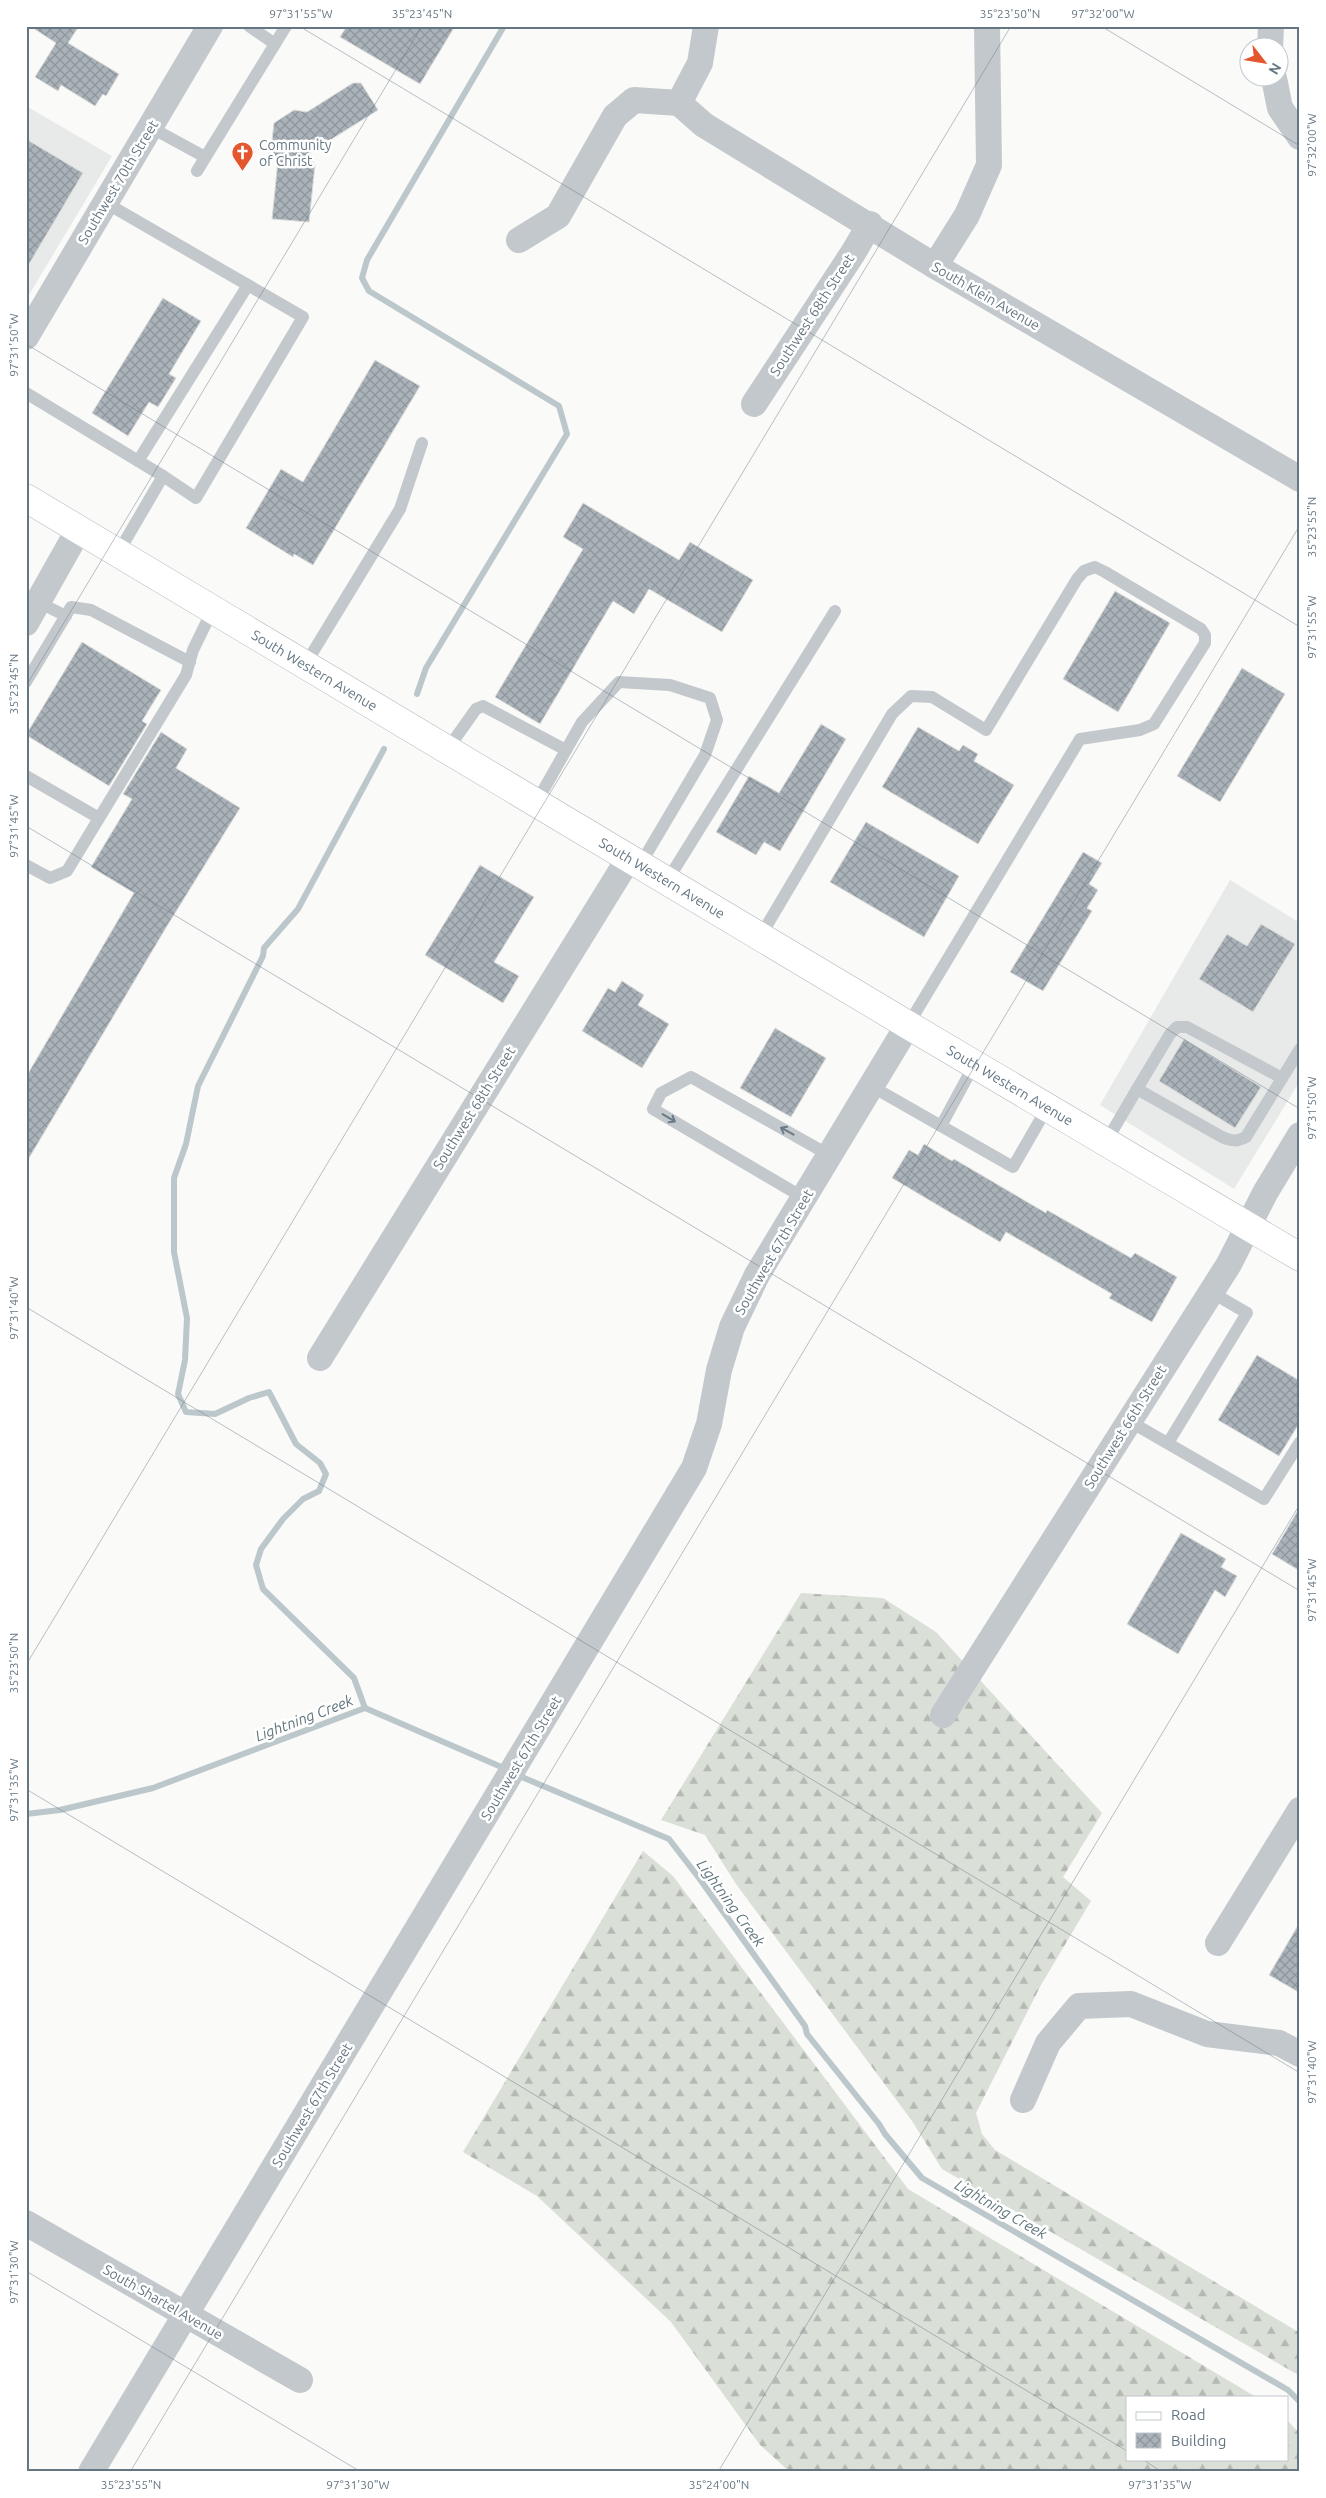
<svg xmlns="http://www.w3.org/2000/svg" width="1326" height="2498" font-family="Ubuntu,sans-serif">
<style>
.built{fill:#e8e9e9}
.forest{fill:url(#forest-firs)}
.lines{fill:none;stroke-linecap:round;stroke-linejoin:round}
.stream{stroke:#bbc7cb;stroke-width:6}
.building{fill:url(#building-cross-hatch);stroke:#dcdcda}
.secondary-casing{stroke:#b3babf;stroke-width:29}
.service{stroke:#c3c8cc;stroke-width:12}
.minor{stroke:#c3c8cc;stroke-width:26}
.secondary{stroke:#fff;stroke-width:28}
.oneway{stroke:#6a7a87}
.ticks{fill:none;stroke:#657683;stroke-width:1;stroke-opacity:0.45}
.labels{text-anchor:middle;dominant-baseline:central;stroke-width:5;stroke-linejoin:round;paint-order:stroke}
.poi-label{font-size:14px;fill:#657683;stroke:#fff;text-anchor:start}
.street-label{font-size:14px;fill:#657683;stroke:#fff}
.water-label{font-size:15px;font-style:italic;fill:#60757c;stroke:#fff}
.neatline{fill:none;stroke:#657683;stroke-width:2}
.ticks-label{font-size:12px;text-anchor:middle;fill:#657683}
</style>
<defs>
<pattern id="forest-firs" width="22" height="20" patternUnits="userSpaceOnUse" patternTransform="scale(1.25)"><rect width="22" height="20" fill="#dadfd7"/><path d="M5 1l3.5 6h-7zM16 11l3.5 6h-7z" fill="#b4b9b4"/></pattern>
<pattern id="building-cross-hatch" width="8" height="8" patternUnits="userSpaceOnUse" patternTransform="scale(1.25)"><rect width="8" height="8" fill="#aab3b9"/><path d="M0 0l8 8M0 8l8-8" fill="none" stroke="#8e969c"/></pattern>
</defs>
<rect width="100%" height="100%" fill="#fafaf8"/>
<g class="built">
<polygon points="26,106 112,156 26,300"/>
<polygon points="1230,880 1300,923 1300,1081 1234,1189 1100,1105"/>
</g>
<g class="forest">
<polygon points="801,1593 883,1598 936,1632 1102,1813 1063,1877 1091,1901 1041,1985 976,2113 982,2134 995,2150 1300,2333 1300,2376 942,2169 912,2121 736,1884 705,1835 661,1820"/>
<polygon points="643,1851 673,1876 908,2189 1256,2397 1127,2397 1127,2459 1287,2459 1287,2420 1300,2434 1300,2472 790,2472 760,2445 671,2322 537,2196 463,2152"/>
</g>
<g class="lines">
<g class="stream">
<polyline points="417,694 426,668 567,434 559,406 369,291 362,278 367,260 504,26"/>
<polyline points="365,1708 354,1678 263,1589 256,1565 261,1549 283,1519 303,1499 319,1491 326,1474 320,1463 296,1444 269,1392 249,1398 215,1414 186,1412 178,1394 185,1360 187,1318 174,1252 174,1178 186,1144 198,1086 263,956 264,948 298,909 384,749"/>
<polyline points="517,1775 669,1839 699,1878 805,2026 807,2034 879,2124 885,2134 922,2178 1288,2390 1300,2402"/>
<polyline points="26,1814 60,1810 153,1788 365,1708 506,1769"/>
</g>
</g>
<g class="building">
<polygon points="30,26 79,26 68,43 119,74 106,96 103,94 95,106 61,85 58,91 35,77 56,43"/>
<polygon points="347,26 455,26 420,84 340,37"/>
<polygon points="353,83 361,83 378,110 308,154 315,165 309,222 272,219 278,160 271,149 274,123 294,110 307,112"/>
<polygon points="26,139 83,173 26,269"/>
<polygon points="163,298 201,321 169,374 176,378 158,407 149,402 128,436 92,413"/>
<polygon points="375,360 420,386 313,565 294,554 293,557 246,528 281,469 303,482"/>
<polygon points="583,503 679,560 690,542 753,580 722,632 649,589 634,614 613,601 540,724 495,697 583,549 563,537"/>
<polygon points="1115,591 1170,623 1118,712 1063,679"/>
<polygon points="82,642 161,690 142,721 147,724 109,786 26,735"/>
<polygon points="1242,668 1285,694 1220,802 1177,776"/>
<polygon points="821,724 846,739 780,851 764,842 756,855 716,832 749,776 779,793"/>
<polygon points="918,727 959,751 963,745 978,754 974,761 1014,785 978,844 882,787"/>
<polygon points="161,732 187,749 176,768 240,808 167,926 26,1163 26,1077 134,893 91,867 132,799 123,794"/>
<polygon points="866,822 959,876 924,937 830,882"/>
<polygon points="1083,852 1102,863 1089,884 1098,890 1087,908 1092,911 1043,991 1010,972"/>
<polygon points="480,865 534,897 494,962 519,976 503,1003 425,955"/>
<polygon points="1261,924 1295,944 1253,1012 1199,979 1227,934 1247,946"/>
<polygon points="622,981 644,995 638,1005 669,1024 642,1068 582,1031 608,988 615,992"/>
<polygon points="775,1028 826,1058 791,1117 740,1088"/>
<polygon points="1184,1039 1261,1087 1235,1128 1159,1081"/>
<polygon points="924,1144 952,1161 954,1159 1046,1213 1047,1210 1131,1258 1135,1253 1177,1277 1152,1322 1109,1298 1112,1294 1006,1232 1000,1242 892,1178 909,1150 918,1155"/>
<polygon points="1257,1355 1300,1381 1300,1422 1279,1456 1218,1420"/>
<polygon points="1300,1507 1300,1571 1272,1554"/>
<polygon points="1181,1533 1226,1559 1221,1567 1237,1576 1225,1597 1215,1590 1178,1654 1127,1624"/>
<polygon points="1300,1922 1300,1993 1269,1975"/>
</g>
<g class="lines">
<defs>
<g id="secondary">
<path id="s1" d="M26,498L908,1025L1300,1257"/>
</g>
</defs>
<use href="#secondary" class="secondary-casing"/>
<g class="service">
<polyline points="249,26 275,44"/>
<polyline points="150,127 205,157"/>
<polyline points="197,171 286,26"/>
<polyline points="106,203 303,317 196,498 163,476"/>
<polyline points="26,393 163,476 118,553"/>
<polyline points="138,461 248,285"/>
<polyline points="38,602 66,616"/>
<polyline points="305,665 400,509 422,443"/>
<polyline points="26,682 71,607 91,610 190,662"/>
<polyline points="447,750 476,709 483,706 566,750"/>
<polyline points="26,776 99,818"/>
<polyline points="536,803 582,722 619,682 670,685 710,698 717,720 705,755 640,865"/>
<polyline points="26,865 50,878 67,871 186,675 193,650 213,609"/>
<polyline points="667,881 835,611"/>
<polyline points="760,937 892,714 911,696 932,697 986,730 1077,579 1084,571 1095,567 1105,572 1201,629 1205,635 1205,643 1154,724 1140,730 1080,739 908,1025"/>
<polyline points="871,1086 1013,1167 1047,1108"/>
<polyline points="1137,1089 1170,1034 1177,1027 1187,1027 1282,1078"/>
<polyline points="941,1126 974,1065"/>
<path d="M1106,1142L1137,1089L1222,1137C1231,1141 1237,1142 1246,1137L1300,1049"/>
<polyline points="804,1198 653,1109 661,1093 691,1077 829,1155"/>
<polyline points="1129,1421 1264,1499 1300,1442"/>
<polyline points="1168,1443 1247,1313 1211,1292"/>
</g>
<g class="minor">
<polyline points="1270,48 1271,26"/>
<polyline points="1274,78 1280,108 1300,137"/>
<polyline points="679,103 704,125 935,266 1300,479"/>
<polyline points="519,240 558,216 615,116 634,100 679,103 700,63 706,26"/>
<polyline points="935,266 967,215 989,165 987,26"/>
<polyline points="26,337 210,26"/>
<polyline points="754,404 853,253 870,224"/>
<polyline points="26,623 79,529"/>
<polyline points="320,1358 629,858"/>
<polyline points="943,1715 1229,1264 1265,1193 1300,1135"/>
<polyline points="1218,1943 1300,1810"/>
<polyline points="1023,2100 1048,2043 1079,2006 1131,2004 1207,2034 1279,2043 1300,2054"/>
<polyline points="26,2223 300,2380"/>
<polyline points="91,2472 694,1468 709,1424 719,1370 732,1327 757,1275 908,1025"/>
</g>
<use href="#secondary" class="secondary"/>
</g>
<defs><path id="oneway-shaft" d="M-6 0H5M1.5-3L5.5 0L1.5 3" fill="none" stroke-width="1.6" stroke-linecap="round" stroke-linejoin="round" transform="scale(1.25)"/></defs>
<g class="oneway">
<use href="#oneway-shaft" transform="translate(669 1118) rotate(31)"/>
<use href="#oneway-shaft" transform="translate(787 1131) rotate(-151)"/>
</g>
<path class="ticks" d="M299,26L1300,627M1101,26L1300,146M26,344L1300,1109M26,686L422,26M26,826L1300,1591M26,1307L1300,2073M26,1665L1011,26M26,1789L1127,2451M26,2271L361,2472M1142,2459L1162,2472M130,2472L1300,525M718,2472L1300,1504"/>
<defs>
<symbol id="church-pin" viewBox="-11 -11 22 30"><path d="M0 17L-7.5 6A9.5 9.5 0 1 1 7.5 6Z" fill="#e4572e" stroke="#fff"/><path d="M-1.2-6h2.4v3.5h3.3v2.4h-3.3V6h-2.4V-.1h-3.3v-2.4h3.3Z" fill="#fff"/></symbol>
</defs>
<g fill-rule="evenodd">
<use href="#church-pin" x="230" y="140" width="25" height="34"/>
</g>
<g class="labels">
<g class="poi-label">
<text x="259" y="145">Community<tspan x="259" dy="16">of Christ</tspan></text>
</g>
<g class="street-label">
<text transform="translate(118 182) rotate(-59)">Southwest 70th Street</text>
<text transform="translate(986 296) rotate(30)">South Klein Avenue</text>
<text transform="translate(812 315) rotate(-57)">Southwest 68th Street</text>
<text stroke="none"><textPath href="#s1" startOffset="336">South Western Avenue</textPath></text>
<text stroke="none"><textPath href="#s1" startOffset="741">South Western Avenue</textPath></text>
<text stroke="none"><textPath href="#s1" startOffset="1146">South Western Avenue</textPath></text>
<text transform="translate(474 1108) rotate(-58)">Southwest 68th Street</text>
<text transform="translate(774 1252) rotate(-60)">Southwest 67th Street</text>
<text transform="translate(1125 1427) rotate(-58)">Southwest 66th Street</text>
<text transform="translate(521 1758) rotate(-59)">Southwest 67th Street</text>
<text transform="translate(312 2105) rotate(-59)">Southwest 67th Street</text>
<text transform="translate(163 2302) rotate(30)">South Shartel Avenue</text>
</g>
<g class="water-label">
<text transform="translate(304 1718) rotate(-21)">Lightning Creek</text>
<text transform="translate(731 1903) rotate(54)">Lightning Creek</text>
<text transform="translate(1001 2209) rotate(30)">Lightning Creek</text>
</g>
</g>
<rect width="1326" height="2498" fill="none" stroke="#ffffff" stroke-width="55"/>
<rect x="1126" y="2396" width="162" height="65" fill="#ffffff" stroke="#c1c8cd"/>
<rect x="1136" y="2412" width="25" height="8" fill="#ffffff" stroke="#c1c8cd"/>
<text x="1171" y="2420" font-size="15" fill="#657683">Road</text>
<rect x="1136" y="2433" width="25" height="15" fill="url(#building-cross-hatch)" stroke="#c1c8cd"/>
<text x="1171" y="2446" font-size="15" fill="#657683">Building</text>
<g transform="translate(1264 62) rotate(121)"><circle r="24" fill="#ffffff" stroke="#c1c8cd"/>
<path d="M0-4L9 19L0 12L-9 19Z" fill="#e4572e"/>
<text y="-8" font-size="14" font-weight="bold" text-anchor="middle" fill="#657683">N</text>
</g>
<rect x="28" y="28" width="1270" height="2442" class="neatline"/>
<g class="ticks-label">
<text x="301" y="18">97°31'55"W</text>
<text x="422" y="18">35°23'45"N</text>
<text x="1010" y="18">35°23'50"N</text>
<text x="1103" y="18">97°32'00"W</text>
<text transform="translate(1312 145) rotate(-90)" y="4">97°32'00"W</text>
<text transform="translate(14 345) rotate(-90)" y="4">97°31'50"W</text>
<text transform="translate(1312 527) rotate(-90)" y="4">35°23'55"N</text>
<text transform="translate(1312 627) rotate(-90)" y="4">97°31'55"W</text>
<text transform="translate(14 684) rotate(-90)" y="4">35°23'45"N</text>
<text transform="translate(14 826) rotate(-90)" y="4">97°31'45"W</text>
<text transform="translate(1312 1108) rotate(-90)" y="4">97°31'50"W</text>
<text transform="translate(14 1308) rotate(-90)" y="4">97°31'40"W</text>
<text transform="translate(1312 1590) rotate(-90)" y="4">97°31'45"W</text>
<text transform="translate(14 1663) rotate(-90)" y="4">35°23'50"N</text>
<text transform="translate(14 1790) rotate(-90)" y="4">97°31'35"W</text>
<text transform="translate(1312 2072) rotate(-90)" y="4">97°31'40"W</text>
<text transform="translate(14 2272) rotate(-90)" y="4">97°31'30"W</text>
<text x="131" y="2489">35°23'55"N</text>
<text x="358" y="2489">97°31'30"W</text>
<text x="719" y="2489">35°24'00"N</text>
<text x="1160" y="2489">97°31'35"W</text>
</g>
</svg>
